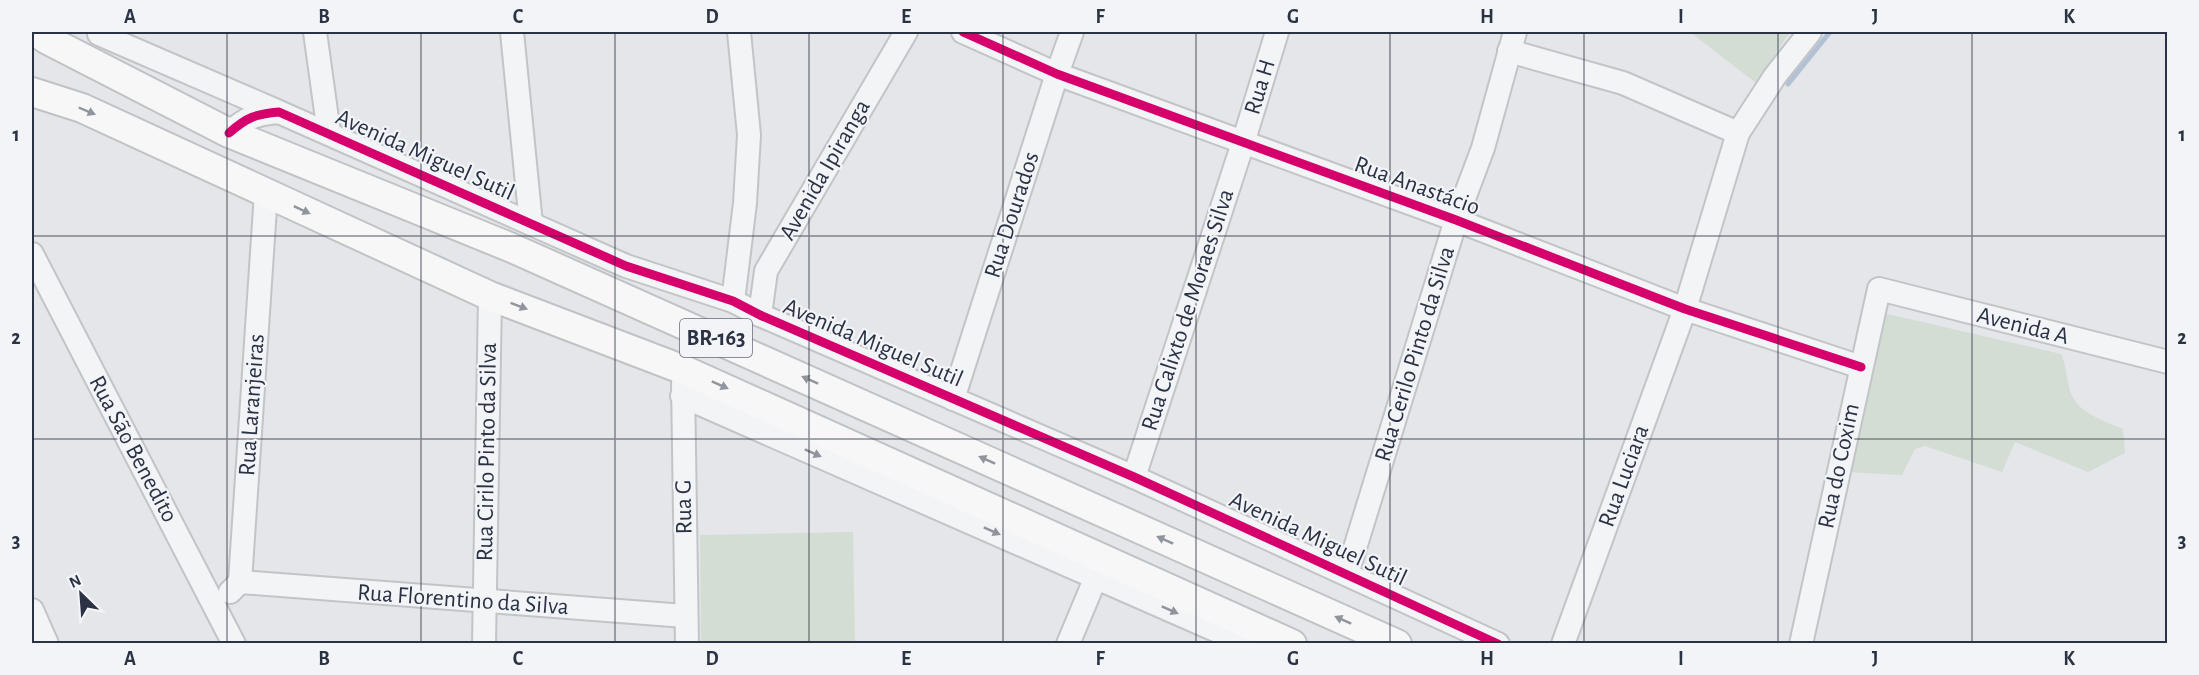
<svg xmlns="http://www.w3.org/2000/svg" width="2199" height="675" font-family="'Alegreya Sans',sans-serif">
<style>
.green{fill:#d4ddd4}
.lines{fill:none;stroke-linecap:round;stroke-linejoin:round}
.stream{stroke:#b2c2d4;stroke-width:5}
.minor-casing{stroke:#c2c4c7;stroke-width:26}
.major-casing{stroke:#c0c3c6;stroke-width:32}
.minor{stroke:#f3f4f6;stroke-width:22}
.major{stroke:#f7f7f7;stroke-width:28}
.cycleway-casing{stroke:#f2f4f8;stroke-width:13}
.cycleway{stroke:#d6006c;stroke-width:9}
.oneway{fill:#90949d}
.oneway2{fill:#8e939c}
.grid{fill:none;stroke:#2a3243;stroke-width:1.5;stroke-opacity:0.55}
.labels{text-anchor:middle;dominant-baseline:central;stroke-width:4.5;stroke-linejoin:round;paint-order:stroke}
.shield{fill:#f2f4f8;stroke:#666c79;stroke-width:1.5}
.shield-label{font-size:22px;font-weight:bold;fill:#2a3243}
.street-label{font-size:24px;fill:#2a3243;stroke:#f2f4f8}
.neatline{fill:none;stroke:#2a3243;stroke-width:2}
.grid-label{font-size:20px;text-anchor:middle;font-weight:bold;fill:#2a3243}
</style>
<rect width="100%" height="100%" fill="#e4e6e9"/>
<g class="green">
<polygon points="1690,32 1790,32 1756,83"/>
<path d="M1879,312L2061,354C2066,365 2066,375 2069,387C2074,412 2102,420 2123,429L2125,453L2088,472L2015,442L2002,472L1925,446L1915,449L1902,475L1846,472Z"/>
<polygon points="853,532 855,643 701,643 700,535"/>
</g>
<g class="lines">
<polyline class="stream" points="1788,84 1830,32"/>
<defs>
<g id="minor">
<polyline points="315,32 329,133"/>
<polyline points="512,32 531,224"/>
<polyline points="963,32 1057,74 1456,220 1685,309 1861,367"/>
<polyline points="99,34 277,111"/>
<polyline points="1509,51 1623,83 1738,133 1685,309 1563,644"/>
<path d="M229,133C247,117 256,114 279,112L626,266L733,301L760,315L1134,477L1498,644"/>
<polyline points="1738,133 1775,76 1810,32"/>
<polyline points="32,254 234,644"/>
<polyline points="733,301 745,203 749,135 739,32"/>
<polyline points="760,315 766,271 906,32"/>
<polyline points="683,383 687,644"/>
<polyline points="682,396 1247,644"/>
<polyline points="953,399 1057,74 1072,32"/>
<polyline points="1134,477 1243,143 1277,32"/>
<polyline points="1347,574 1456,220 1483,148 1515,32"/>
<polyline points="240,582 685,616"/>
<polyline points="230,592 240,582 266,193"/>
<polyline points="32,610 47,644"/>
<polyline points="484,644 490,296"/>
<polyline points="1068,644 1096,577"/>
<polyline points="1801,644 1879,289 2168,362"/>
</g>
<g id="major">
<polyline points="36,32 46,39 229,133 512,248 1397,644"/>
<polyline points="32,92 82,108 490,296 684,370 1292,644"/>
</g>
</defs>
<use href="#minor" class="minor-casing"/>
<use href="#major" class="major-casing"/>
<use href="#minor" class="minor"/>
<use href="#major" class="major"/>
<defs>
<g id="cycleway">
<polyline points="963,32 1057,74 1456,220 1685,309 1861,367"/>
<path d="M229,133C247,117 256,114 279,112L626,266L733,301L760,315L1134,477L1498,644"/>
</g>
</defs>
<use href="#cycleway" class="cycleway-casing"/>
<use href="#cycleway" class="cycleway"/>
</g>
<defs><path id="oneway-solid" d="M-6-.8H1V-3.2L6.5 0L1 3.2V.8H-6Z" transform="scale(1.5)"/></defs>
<g class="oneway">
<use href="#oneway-solid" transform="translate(87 111) rotate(23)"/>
<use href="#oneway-solid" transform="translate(302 210) rotate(25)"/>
<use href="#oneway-solid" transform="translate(519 306) rotate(21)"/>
<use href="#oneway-solid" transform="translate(810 380) rotate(-156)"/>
<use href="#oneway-solid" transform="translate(720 385) rotate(24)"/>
<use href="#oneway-solid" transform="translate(987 460) rotate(-156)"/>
<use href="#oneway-solid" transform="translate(1165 540) rotate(-156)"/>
<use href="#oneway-solid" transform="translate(1343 620) rotate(-156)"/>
</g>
<g class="oneway2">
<use href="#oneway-solid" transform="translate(813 453) rotate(24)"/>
<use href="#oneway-solid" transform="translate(992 531) rotate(24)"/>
<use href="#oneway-solid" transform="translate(1170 610) rotate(24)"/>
</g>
<path class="grid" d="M227,32V644M421,32V644M615,32V644M809,32V644M1003,32V644M1196,32V644M1390,32V644M1584,32V644M1778,32V644M1972,32V644M32,236H2168M32,439H2168"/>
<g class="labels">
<rect class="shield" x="680" y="319" width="72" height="38" rx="4.5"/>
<g class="shield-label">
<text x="716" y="338">BR-163</text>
</g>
<g class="street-label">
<text transform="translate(1260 87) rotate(-73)">Rua H</text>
<text transform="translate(425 155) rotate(24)">Avenida Miguel Sutil</text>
<text transform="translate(825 170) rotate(-60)">Avenida Ipiranga</text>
<text transform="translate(1417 186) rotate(20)">Rua Anastácio</text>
<text transform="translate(1012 215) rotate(-72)">Rua Dourados</text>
<text transform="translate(1188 310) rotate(-72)">Rua Calixto de Moraes Silva</text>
<text transform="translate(2023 326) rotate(14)">Avenida A</text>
<text transform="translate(873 343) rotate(23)">Avenida Miguel Sutil</text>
<text transform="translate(1415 354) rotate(-73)">Rua Cerilo Pinto da Silva</text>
<text transform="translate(252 405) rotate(-86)">Rua Laranjeiras</text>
<text transform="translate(133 449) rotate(62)">Rua São Benedito</text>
<text transform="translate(487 452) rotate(-89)">Rua Cirilo Pinto da Silva</text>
<text transform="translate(1839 466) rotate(-78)">Rua do Coxim</text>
<text transform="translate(1624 476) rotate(-70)">Rua Luciara</text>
<text transform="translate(684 507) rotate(-91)">Rua G</text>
<text transform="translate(1318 539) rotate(25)">Avenida Miguel Sutil</text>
<text transform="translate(463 600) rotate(4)">Rua Florentino da Silva</text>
</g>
</g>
<rect width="2199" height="675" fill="none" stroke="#f2f4f8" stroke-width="66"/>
<g transform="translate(81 594) rotate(335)" stroke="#f2f4f8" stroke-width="4.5" paint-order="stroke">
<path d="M0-4.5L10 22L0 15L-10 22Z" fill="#2a3243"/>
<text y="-9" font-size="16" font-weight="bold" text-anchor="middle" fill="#2a3243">N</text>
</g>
<rect x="33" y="33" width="2133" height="609" class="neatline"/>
<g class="grid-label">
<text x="130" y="23">A</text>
<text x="324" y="23">B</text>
<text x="518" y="23">C</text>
<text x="712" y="23">D</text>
<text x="906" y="23">E</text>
<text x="1100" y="23">F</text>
<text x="1293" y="23">G</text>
<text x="1487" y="23">H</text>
<text x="1681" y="23">I</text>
<text x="1875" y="23">J</text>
<text x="2069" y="23">K</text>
<text x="16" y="141">1</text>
<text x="2182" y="141">1</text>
<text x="16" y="344">2</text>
<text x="2182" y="344">2</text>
<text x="16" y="547">3</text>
<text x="2182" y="547">3</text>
<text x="130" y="665">A</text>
<text x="324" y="665">B</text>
<text x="518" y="665">C</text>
<text x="712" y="665">D</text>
<text x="906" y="665">E</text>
<text x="1100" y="665">F</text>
<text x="1293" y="665">G</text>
<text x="1487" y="665">H</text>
<text x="1681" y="665">I</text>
<text x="1875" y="665">J</text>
<text x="2069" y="665">K</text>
</g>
</svg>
